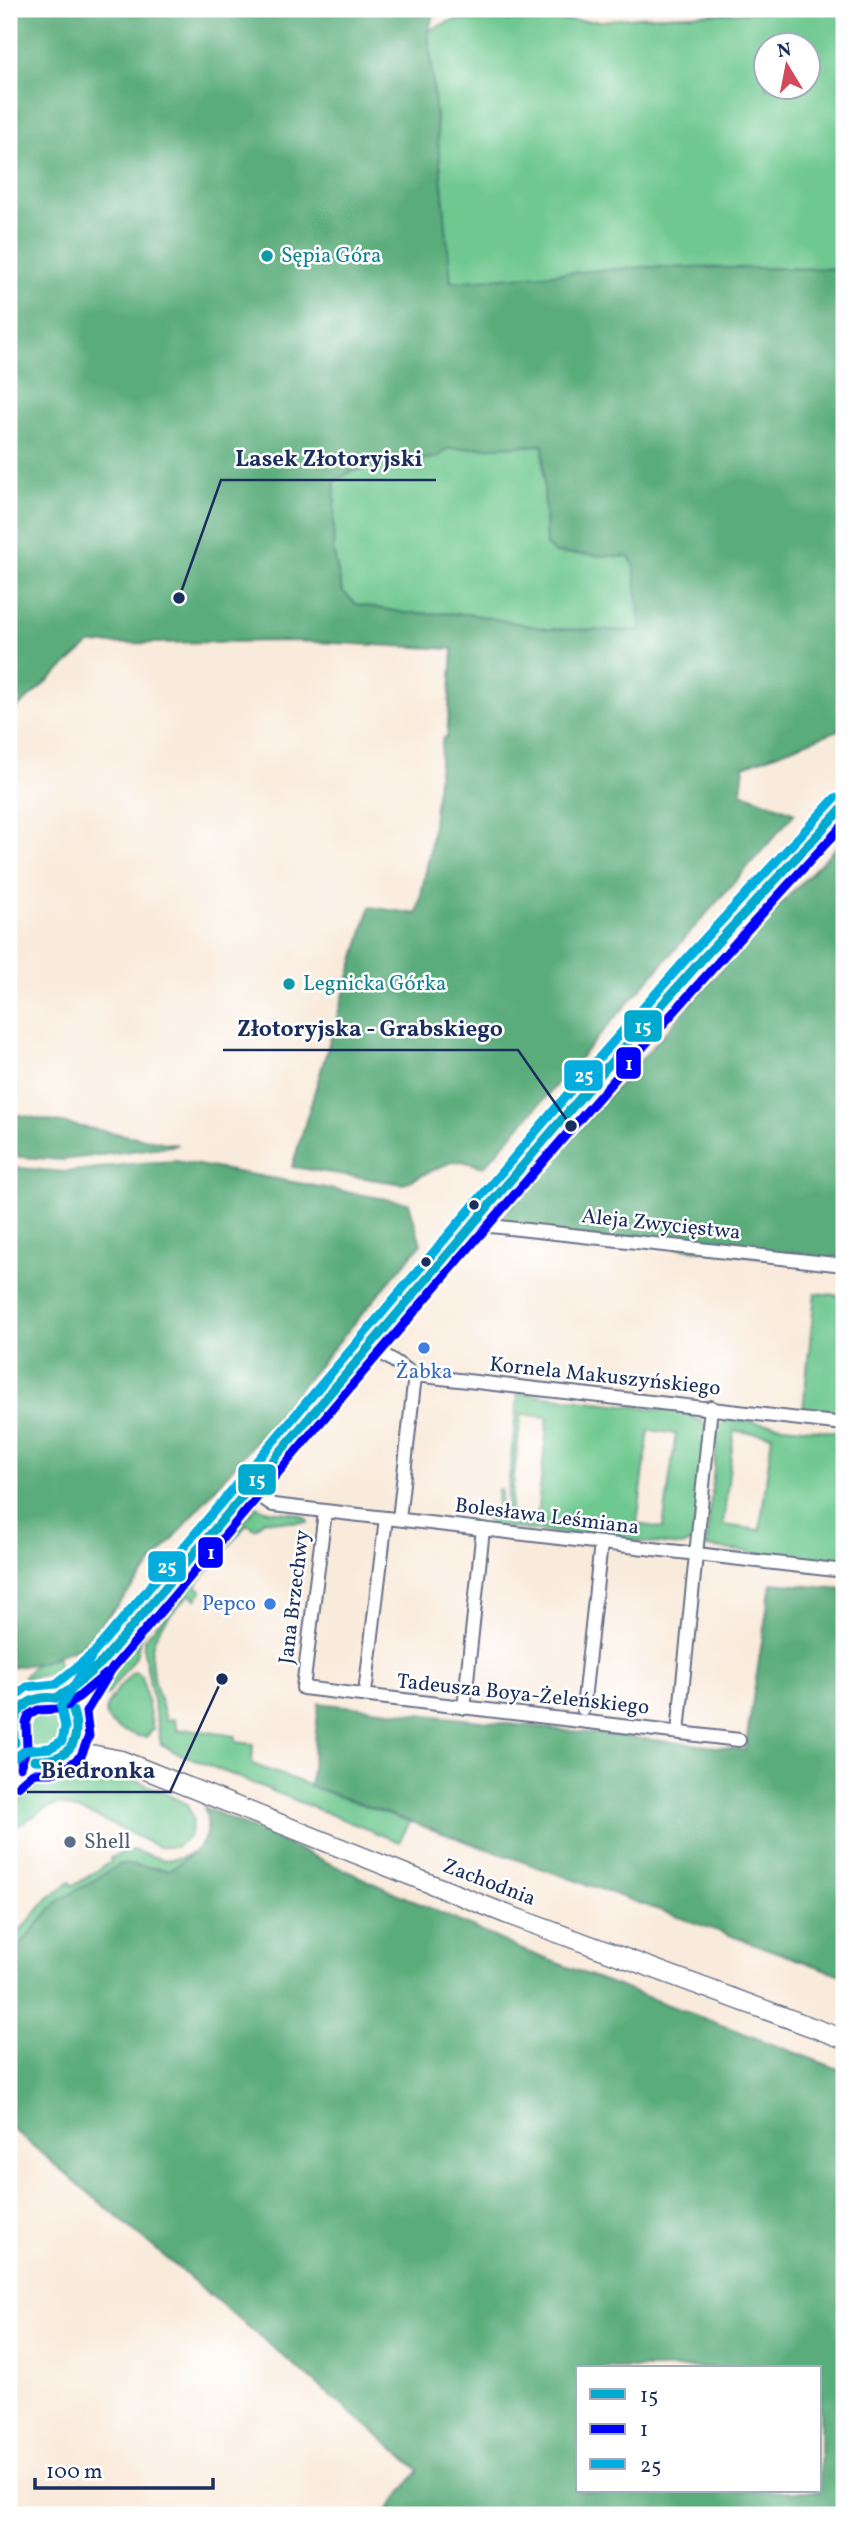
<svg xmlns="http://www.w3.org/2000/svg" width="853" height="2524" font-family="Vollkorn,serif">
<style>
.green{fill:#6ec88f;stroke:#447c76;stroke-width:2;fill-rule:evenodd}
.forest{fill:#5aac7a;stroke:#3a6e6c;stroke-width:2;fill-rule:evenodd}
.lines{fill:none;stroke-linecap:round;stroke-linejoin:round}
.minor-casing{stroke:#69718a;stroke-width:16}
.tertiary-casing{stroke:#69718a;stroke-width:18}
.secondary-casing{stroke:#69718a;stroke-width:21}
.minor{stroke:#fff;stroke-width:12}
.tertiary{stroke:#fff;stroke-width:14}
.secondary{stroke:#fff;stroke-width:18}
.bus-1-casing{stroke:#fff;stroke-width:14}
.bus-2-casing{stroke:#fff;stroke-width:14}
.bus-3-casing{stroke:#fff;stroke-width:14}
.bus-1{stroke:#00a9ce;stroke-width:9}
.bus-2{stroke:#00f;stroke-width:9}
.bus-3{stroke:#05addf;stroke-width:9}
.culture-dot{fill:#0f9aa8;stroke:#fff;stroke-width:2.5}
.bus-dot{fill:#1b2f5e;stroke:#fff;stroke-width:2.5}
.shop-dot{fill:#3f7fe0;stroke:#fff;stroke-width:2.5}
.service-dot{fill:#5c6f8a;stroke:#fff;stroke-width:2.5}
.labels{text-anchor:middle;dominant-baseline:central;stroke-width:5;stroke-linejoin:round;paint-order:stroke}
.culture-label{font-size:21px;fill:#0d838f;stroke:#fff;text-anchor:start}
.street-label{font-size:21px;fill:#1b2f5e;stroke:#fff}
.shop-label{font-size:21px;fill:#366cbe;stroke:#fff}
.service-label{font-size:21px;fill:#4e5e75;stroke:#fff;text-anchor:start}
.leader{fill:none;stroke:#1b2f5e;stroke-width:2.5}
.callout-dot{fill:#1b2f5e;stroke:#fff;stroke-width:2.5}
.callout-label{font-size:23px;text-anchor:middle;font-weight:bold;fill:#1b2f5e;stroke:#fff;stroke-width:5;stroke-linejoin:round;paint-order:stroke}
.line-badge{stroke:#fff;stroke-width:2.5}
.badge-label{font-size:19px;text-anchor:middle;font-weight:bold;fill:#fff}
</style>
<rect width="100%" height="100%" fill="#fff"/>
<filter id="ink" filterUnits="userSpaceOnUse"><feTurbulence type="fractalNoise" baseFrequency=".0143" numOctaves="2"/><feDisplacementMap in="SourceGraphic" scale="14" xChannelSelector="R" yChannelSelector="G"/><feConvolveMatrix kernelMatrix="1 2 1 2 8 2 1 2 1" color-interpolation-filters="sRGB"/></filter>
<filter id="wash" filterUnits="userSpaceOnUse"><feTurbulence type="fractalNoise" baseFrequency=".00686" numOctaves="4" result="noise"/><feDisplacementMap in="SourceGraphic" scale="28" xChannelSelector="R" yChannelSelector="G"/><feGaussianBlur stdDeviation="1.57" result="paint"/><feColorMatrix in="noise" values="0 0 0 0 0 0 0 0 0 0 0 0 0 0 0 0 0 1.4 0 .05"/><feComposite in="paint" operator="in"/></filter>
<g filter="url(#wash)">
<rect width="100%" height="100%" fill="#f9ebdb"/>
<g class="green">
<path d="M844,9V269L643,267L451,283L428,30L454,20L602,21L638,17ZM766,46H808V88H766Z"/>
<polygon points="543,445 546,545 555,553 629,557 634,565 641,631 546,629 470,614 405,613 356,604 342,591 333,550 335,480 352,471 438,457 447,449"/>
<polygon points="815,1293 844,1296 844,1415 803,1410"/>
<path d="M518,1393L684,1412L707,1425L695,1540L681,1546L493,1526L485,1518L486,1512L496,1510L498,1489H502L499,1518L505,1519ZM521,1414L548,1417L537,1516L510,1512ZM649,1430L676,1434L663,1528L637,1524Z"/>
<path d="M727,1419L844,1433V1563L706,1547L718,1428ZM734,1431L772,1435L760,1530L723,1525Z"/>
<polygon points="250,1505 141,1635 136,1656 107,1695 102,1697 92,1691 127,1643 241,1510"/>
<path d="M257,1506C275,1517 293,1507 308,1520V1523L264,1520L255,1529L247,1524L196,1585L202,1591L196,1599L189,1594C177,1608 162,1622 155,1638C144,1662 160,1696 166,1720L174,1719L178,1731L189,1729L236,1736V1742L253,1744L252,1764L410,1822L399,1842L173,1751L161,1744L144,1652V1640Z"/>
<polygon points="55,1642 60,1672 22,1679"/>
<path d="M135,1671L142,1676L153,1730L146,1737C139,1737 132,1734 124,1731C88,1717 115,1693 131,1674Z"/>
<path d="M48,1681L59,1682L67,1686L58,1690H36L10,1698C17,1683 33,1683 48,1681Z"/>
<circle cx="45" cy="1729" r="23"/>
<path d="M93,1762H98L187,1804L193,1820L189,1837L175,1847H158L97,1817L60,1804L49,1807L9,1831V1814L34,1785C55,1781 79,1781 93,1762Z"/>
<polygon points="132,1850 165,1860 180,1858 197,1851 169,1870 121,1864 57,1902 9,1958 9,1944 48,1898 70,1882 73,1886 111,1862 110,1858"/>
</g>
<g class="forest">
<path d="M12,9H437L428,30L451,282L643,267L844,269V728L744,766L741,792L795,813L484,1167L461,1161L451,1162L403,1184L292,1167L370,907L417,914L430,851L442,742L443,738L447,737L453,649L293,641L90,644L9,715V13ZM543,445L546,545L555,553L629,557L634,565L641,631L546,629L470,614L405,613L356,604L342,591L333,550L335,480L352,471L438,457L447,449Z"/>
<polygon points="844,839 844,1266 493,1227 766,919"/>
<polygon points="9,1113 178,1145 63,1160 9,1156"/>
<polygon points="176,1161 409,1203 421,1244 83,1646 39,1663 9,1668 9,1167 65,1172 139,1163"/>
<polygon points="771,1583 844,1589 844,1976 310,1786 319,1703 745,1750"/>
<path d="M204,1807L525,1951L844,2071V2515H384L419,2470L9,2126V1958L57,1902L121,1864L169,1870C194,1853 216,1841 204,1807ZM820,2368V2491H578V2368Z"/>
</g>
</g>
<g filter="url(#ink)">
<g class="lines">
<defs>
<g id="minor">
<polyline points="473,1224 844,1265"/>
<polyline points="374,1342 383,1354 415,1375 844,1424"/>
<polyline points="249,1489 273,1505 844,1571"/>
<polyline points="325,1512 303,1688 739,1740"/>
<polyline points="399,1519 415,1375"/>
<polyline points="366,1685 386,1518"/>
<polyline points="464,1708 483,1529"/>
<polyline points="583,1709 601,1543"/>
<polyline points="678,1732 711,1407"/>
</g>
<g id="tertiary">
<polyline points="56,1698 70,1690 102,1662 592,1084 705,956 844,806"/>
<polyline points="73,1711 99,1668"/>
</g>
<g id="secondary">
<circle cx="45" cy="1729" r="33"/>
<polyline points="67,1753 85,1753 121,1760 506,1914 844,2039"/>
<polyline points="9,1778 20,1767 34,1760"/>
</g>
</defs>
<use href="#minor" class="minor-casing"/>
<use href="#tertiary" class="tertiary-casing"/>
<use href="#secondary" class="secondary-casing"/>
<use href="#minor" class="minor"/>
<use href="#tertiary" class="tertiary"/>
<use href="#secondary" class="secondary"/>
<defs>
<g id="bus-1">
<polyline points="56,1698 70,1690 102,1662 592,1084 705,956 844,806"/>
<path d="M15,1743C9,1714 26,1694 56,1698"/>
<path d="M34,1760C67,1762 83,1743 73,1711"/>
</g>
<g id="bus-2">
<polyline points="20,1767 27,1748 26,1723 29,1715 38,1710 57,1709 69,1705 106,1674"/>
<path d="M18,1786L33,1773H52L65,1769L81,1756L89,1736L86,1712L112,1669C353,1385 591,1097 844,824"/>
</g>
<g id="bus-3">
<polyline points="9,1701 27,1687 56,1684 90,1656"/>
<polyline points="9,1761 26,1750 50,1748 62,1741 65,1727 61,1707 93,1654 583,1076 696,948 835,798"/>
</g>
</defs>
<use href="#bus-1" class="bus-1-casing"/>
<use href="#bus-2" class="bus-2-casing"/>
<use href="#bus-3" class="bus-3-casing"/>
<use href="#bus-1" class="bus-1"/>
<use href="#bus-2" class="bus-2"/>
<use href="#bus-3" class="bus-3"/>
</g>
</g>
<g class="culture-dot">
<circle cx="267" cy="256" r="7"/>
<circle cx="289" cy="984" r="7"/>
</g>
<g class="bus-dot">
<circle cx="474" cy="1205" r="6"/>
<circle cx="426" cy="1262" r="6"/>
</g>
<g class="shop-dot">
<circle cx="424" cy="1348" r="7"/>
<circle cx="270" cy="1604" r="7"/>
</g>
<circle class="service-dot" cx="70" cy="1842" r="7"/>
<g class="labels">
<g class="culture-label">
<text x="281" y="256">Sępia Góra</text>
<text x="303" y="984">Legnicka Górka</text>
</g>
<g class="street-label">
<text transform="translate(661 1225) rotate(6)">Aleja Zwycięstwa</text>
<text transform="translate(605 1377) rotate(6)">Kornela Makuszyńskiego</text>
<text transform="translate(547 1517) rotate(7)">Bolesława Leśmiana</text>
<text transform="translate(295 1597) rotate(-83)">Jana Brzechwy</text>
<text transform="translate(523 1695) rotate(6)">Tadeusza Boya-Żeleńskiego</text>
<text transform="translate(489 1883) rotate(21)">Zachodnia</text>
</g>
<g class="shop-label">
<text x="424" y="1372">Żabka</text>
<text x="256" y="1604" text-anchor="end">Pepco</text>
</g>
<g class="service-label">
<text x="84" y="1842">Shell</text>
</g>
</g>
<path class="leader" d="M179 598L221 480H436M571 1126L518 1050H223M222 1679L170 1792H27"/>
<g class="callout-dot">
<circle cx="179" cy="598" r="7"/>
<circle cx="571" cy="1126" r="7"/>
<circle cx="222" cy="1679" r="7"/>
</g>
<g class="callout-label">
<text x="329" y="466">Lasek Złotoryjski</text>
<text x="370" y="1036">Złotoryjska - Grabskiego</text>
<text x="98" y="1778">Biedronka</text>
</g>
<g class="line-badge">
<rect x="623" y="1009" width="40" height="34" rx="7" fill="#00a9ce"/>
<rect x="615" y="1046" width="27" height="34" rx="7" fill="#00f"/>
<rect x="563" y="1059" width="41" height="33" rx="7" fill="#05addf"/>
<rect x="237" y="1463" width="40" height="33" rx="7" fill="#00a9ce"/>
<rect x="197" y="1536" width="27" height="33" rx="7" fill="#00f"/>
<rect x="147" y="1550" width="40" height="33" rx="7" fill="#05addf"/>
</g>
<g class="badge-label">
<text x="643" y="1033">15</text>
<text x="629" y="1070">1</text>
<text x="584" y="1082">25</text>
<text x="257" y="1486">15</text>
<text x="211" y="1559">1</text>
<text x="167" y="1573">25</text>
</g>
<rect width="853" height="2524" fill="none" stroke="#fff" stroke-width="35"/>
<rect x="576" y="2366" width="245" height="126" fill="#ffffff" stroke="#a4acbf" stroke-width="2"/>
<rect x="590" y="2389" width="35" height="10" fill="#00a9ce" stroke="#a4acbf" stroke-width="2"/>
<text x="640" y="2402" font-size="21" fill="#1b2f5e">15</text>
<rect x="590" y="2424" width="35" height="10" fill="#0000ff" stroke="#a4acbf" stroke-width="2"/>
<text x="640" y="2436" font-size="21" fill="#1b2f5e">1</text>
<rect x="590" y="2459" width="35" height="10" fill="#05addf" stroke="#a4acbf" stroke-width="2"/>
<text x="640" y="2472" font-size="21" fill="#1b2f5e">25</text>
<g transform="translate(787 66) rotate(350)"><circle r="33" fill="#ffffff" stroke="#a4acbf" stroke-width="2"/>
<path d="M0-5L12 26L0 18L-12 26Z" fill="#d1495b"/>
<text y="-10" font-size="19" font-weight="bold" text-anchor="middle" fill="#1b2f5e">N</text>
</g>
<path d="M35 2478v10h178v-10" fill="none" stroke="#1b2f5e" stroke-width="3.5"/>
<text x="46" y="2478" font-size="21" fill="#1b2f5e" stroke="#ffffff" stroke-width="5" paint-order="stroke">100 m</text>
</svg>
